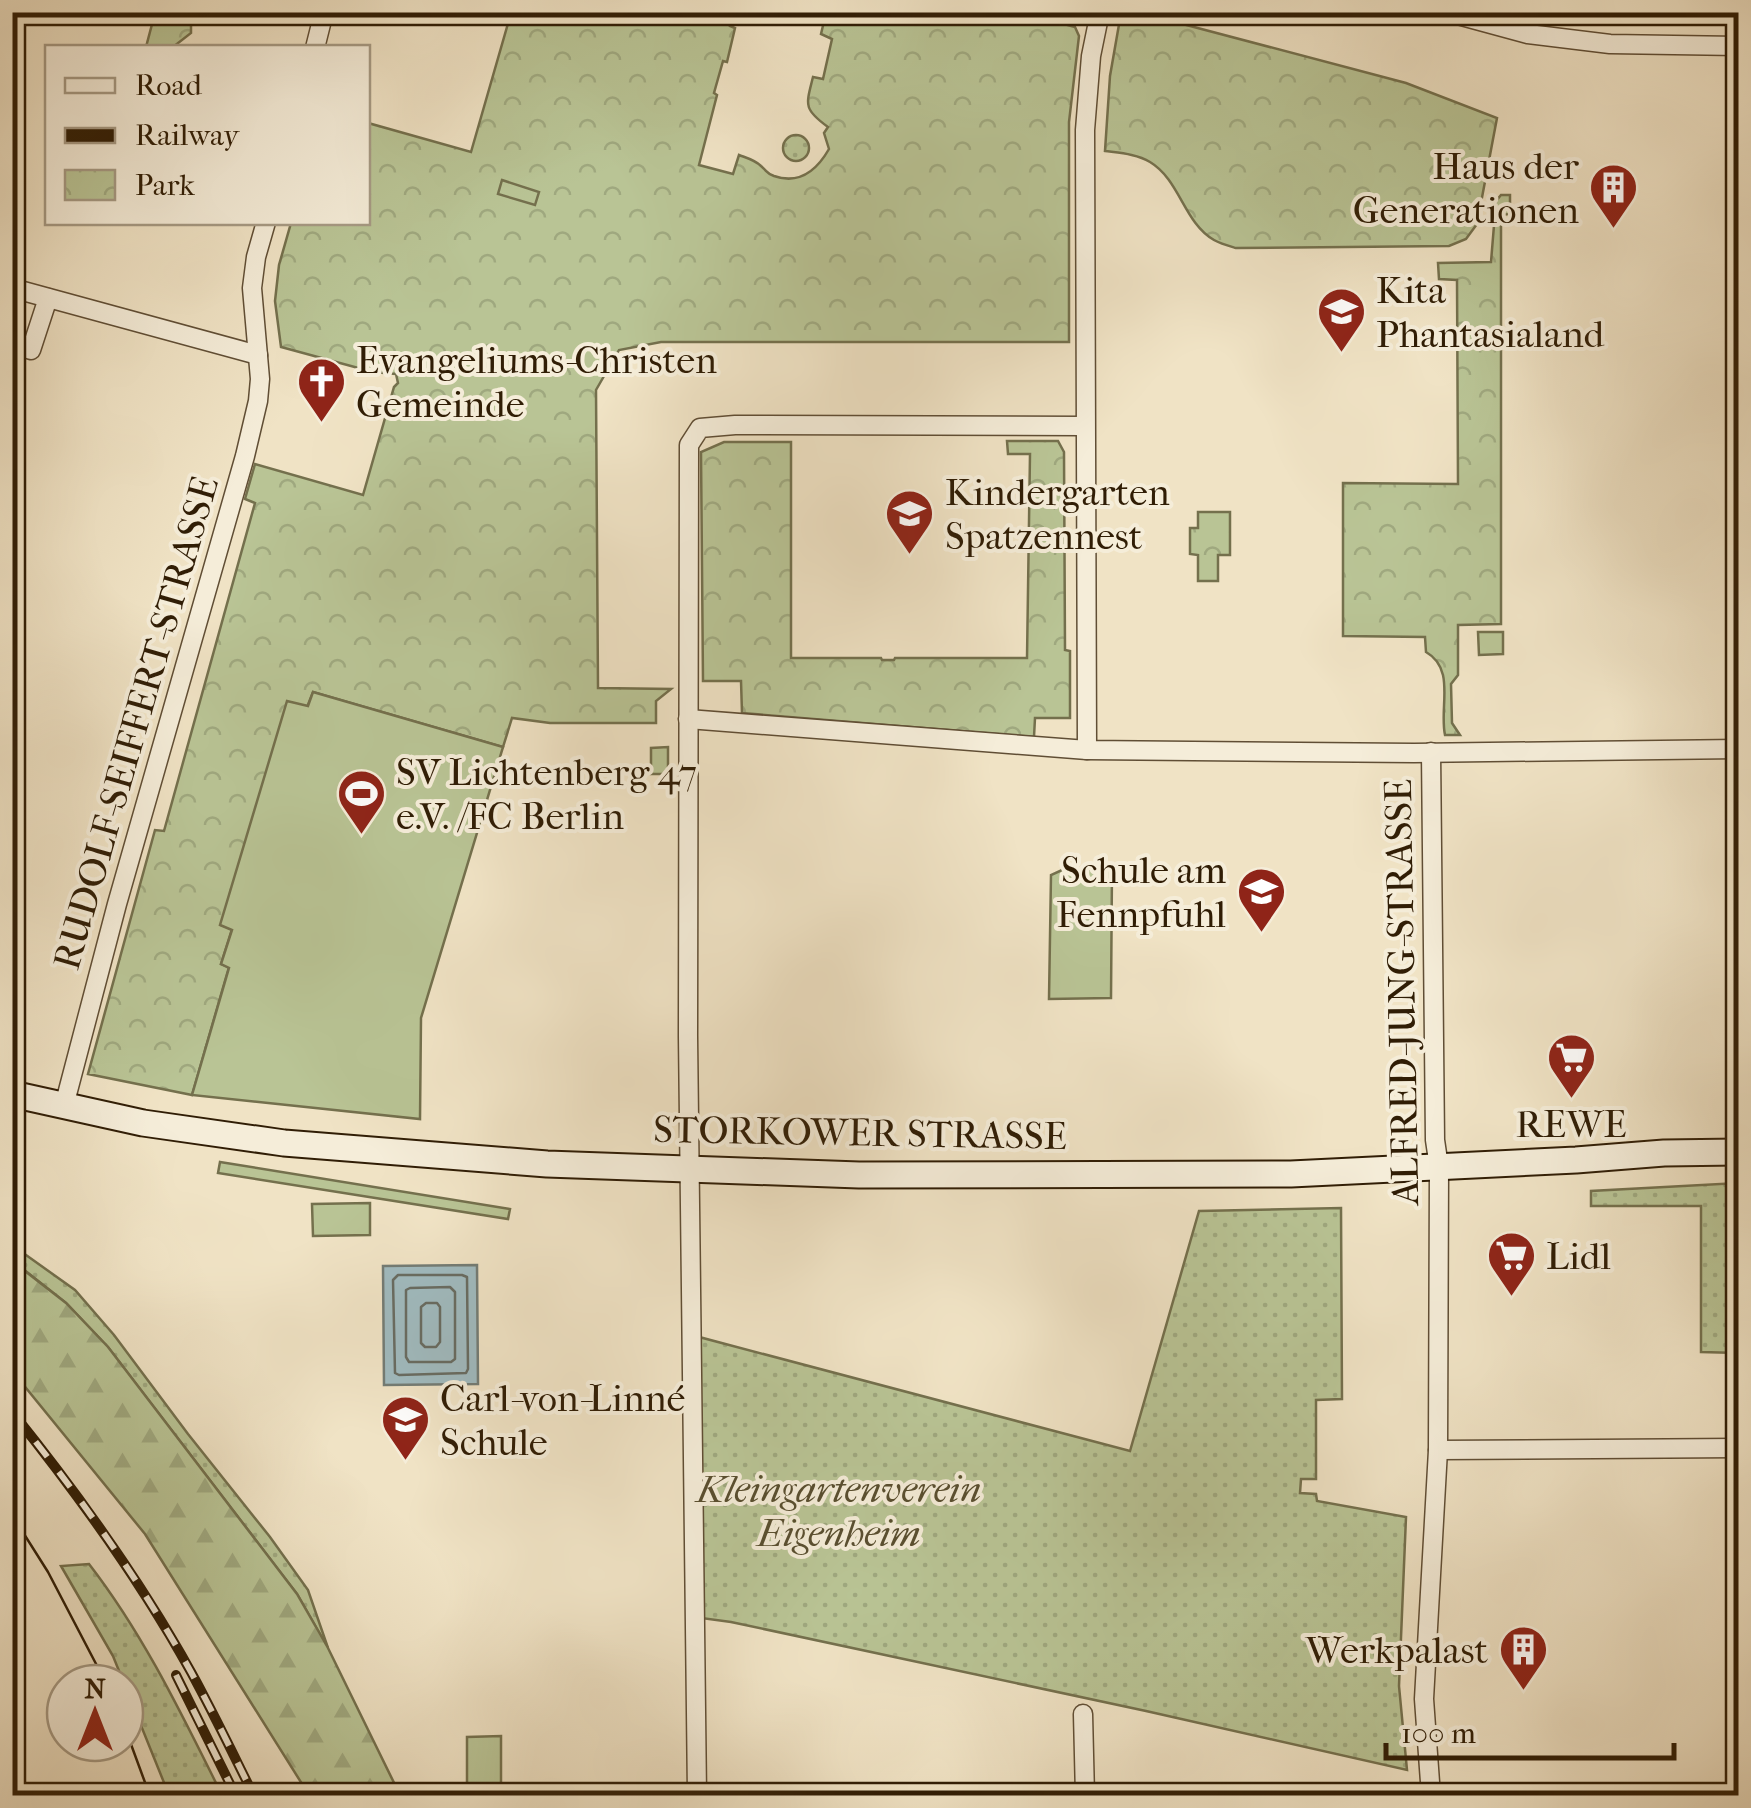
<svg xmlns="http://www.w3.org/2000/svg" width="1751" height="1808" font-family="'IM FELL French Canon',serif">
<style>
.grass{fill:url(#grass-dots);stroke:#74704d;stroke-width:2.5}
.forest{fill:url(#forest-firs);stroke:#74704d;stroke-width:2.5}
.park{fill:url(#park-crowns);stroke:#74704d;stroke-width:2.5}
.pitch{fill:#b9c495;stroke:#74704d;stroke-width:2.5}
.water{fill:#a0bbc0;stroke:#737c75;stroke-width:2.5}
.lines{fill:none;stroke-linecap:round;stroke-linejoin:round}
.shore{stroke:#686c62;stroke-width:2.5}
.street-casing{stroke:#604e35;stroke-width:21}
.secondary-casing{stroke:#301d05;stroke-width:29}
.street{stroke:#f5edd9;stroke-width:18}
.secondary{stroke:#f5edd9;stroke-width:25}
.tram{stroke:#301d05;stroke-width:2.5}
.rail-casing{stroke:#301d05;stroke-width:10}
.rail{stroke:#f5edd9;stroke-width:6;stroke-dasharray:19;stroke-linecap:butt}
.labels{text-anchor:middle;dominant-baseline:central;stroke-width:8;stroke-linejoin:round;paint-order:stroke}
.poi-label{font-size:38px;fill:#301d05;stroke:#f5edd9;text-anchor:start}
.street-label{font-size:38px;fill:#301d05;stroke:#f5edd9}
.park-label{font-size:38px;font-style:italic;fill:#594f30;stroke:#f5edd9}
</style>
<defs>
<pattern id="grass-dots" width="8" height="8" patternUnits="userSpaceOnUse" patternTransform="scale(2.5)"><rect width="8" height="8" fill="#b9c495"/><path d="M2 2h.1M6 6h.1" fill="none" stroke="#9fa87f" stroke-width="1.8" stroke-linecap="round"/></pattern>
<pattern id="forest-firs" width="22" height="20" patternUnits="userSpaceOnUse" patternTransform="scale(2.5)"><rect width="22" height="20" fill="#b9c495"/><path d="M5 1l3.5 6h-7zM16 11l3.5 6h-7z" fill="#9fa87f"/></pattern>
<pattern id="park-crowns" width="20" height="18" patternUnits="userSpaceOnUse" patternTransform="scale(2.5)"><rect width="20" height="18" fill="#b9c495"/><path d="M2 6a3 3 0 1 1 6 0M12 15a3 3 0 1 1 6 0" fill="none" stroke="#9fa87f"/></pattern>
</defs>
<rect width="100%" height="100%" fill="#f0e3c5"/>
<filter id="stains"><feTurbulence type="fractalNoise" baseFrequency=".002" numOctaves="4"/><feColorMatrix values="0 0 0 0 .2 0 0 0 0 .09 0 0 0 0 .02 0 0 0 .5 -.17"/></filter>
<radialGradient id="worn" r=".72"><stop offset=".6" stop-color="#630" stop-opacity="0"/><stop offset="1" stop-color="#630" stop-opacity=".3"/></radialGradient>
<g class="grass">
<circle cx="796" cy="148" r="13"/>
<polygon points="1738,1183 1738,1353 1701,1352 1701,1206 1591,1206 1591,1191"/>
<polygon points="1341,1208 1342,1399 1316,1400 1316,1479 1301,1479 1300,1493 1316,1494 1317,1501 1406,1517 1399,1686 1407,1770 1146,1711 731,1622 701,1618 699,1337 1130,1451 1199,1211"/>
<polygon points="12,1245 75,1290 114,1335 188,1434 270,1537 308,1590 328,1648 297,1594 108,1347 66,1303 13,1261"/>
<path d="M89,1564C144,1635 182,1715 222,1795H169L113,1656L61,1566Z"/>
</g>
<polygon class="forest" points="12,1261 66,1303 108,1347 297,1594 328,1648 400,1795 309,1795 145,1534 13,1372"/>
<g class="park">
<polygon points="155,13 191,22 191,33 173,47 146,47"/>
<path d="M511,13H734L730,26L735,28L727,62L723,61L714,93L717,95L699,165L733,174L739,155C747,158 755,160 761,166C768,172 766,173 774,176C800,185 817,170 829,149L824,133L828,127C803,109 806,105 813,77L823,79L832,39L821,34L826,13H1023L1075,27L1079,36L1069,122V342H661L619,350L596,390L598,688L671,689L656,701V723H550L512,718L503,747L313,692L221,925L232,929L221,964L229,967L192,1095L88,1074L155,830L164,831L255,503L245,499L255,464L363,495L394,387L398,383L396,374L373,372L281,347L275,301L279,265L291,223L368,222V123L471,152Z"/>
<path d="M1121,13H1141L1406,83L1497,118L1477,224L1466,239L1449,246L1236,248C1229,246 1221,244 1214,240C1184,223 1180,180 1150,162C1137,154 1120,153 1105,151L1110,76Z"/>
<path d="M1501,195H1510V214L1501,215V624L1458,625V675L1451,684L1452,723L1460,735H1445C1439,707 1456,669 1426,652L1425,637L1343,636V483L1458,484L1457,280L1439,279L1438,263L1491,262L1496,201Z"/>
<polygon points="1007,441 1058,441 1064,452 1065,650 1070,651 1070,718 1035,718 1034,737 742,713 741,681 703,681 701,452 724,442 791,442 791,658 881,658 882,660 894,660 895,658 1027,658 1030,454 1008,454"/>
<polygon points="1198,512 1230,512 1230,555 1218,555 1218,581 1198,581 1198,555 1190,554 1190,528 1198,528"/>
<polygon points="1478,632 1503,632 1503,654 1479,655"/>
</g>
<g class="pitch">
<polygon points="502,180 539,192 535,205 498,194"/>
<polygon points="313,692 503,747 421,1018 420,1119 192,1095 229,968 221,964 232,930 220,925 287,701 308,706"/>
<polygon points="668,747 668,774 651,774 651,748"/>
<polygon points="1112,869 1111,998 1049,999 1051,875 1062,870"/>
<polygon points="220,1162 510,1209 508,1219 218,1173"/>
<polygon points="370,1203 370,1235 313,1236 312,1204"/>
<polygon points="501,1736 501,1787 467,1787 467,1737"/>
</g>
<polygon class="water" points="477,1265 478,1384 384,1385 383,1266"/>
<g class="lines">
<g class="shore">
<polygon points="398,1275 462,1275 467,1277 468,1369 466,1373 399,1375 395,1373 393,1280"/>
<polygon points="450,1287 455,1292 455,1359 451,1362 409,1362 406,1357 406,1290 410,1288"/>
<polygon points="426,1303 437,1303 440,1307 440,1342 436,1347 425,1347 421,1343 421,1307"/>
</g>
<defs>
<g id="street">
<polyline points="1447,12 1528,34 1610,44 1738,46"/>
<polyline points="315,48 324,12"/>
<polyline points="12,288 258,355"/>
<polyline points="12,344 31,350 48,298"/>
<polyline points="688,719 1087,750 1414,753 1738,749"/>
<polyline points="1087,750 1085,130 1091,56 1100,12"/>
<polyline points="64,1106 117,904 245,456 258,401 260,379 252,288 256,257 266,222"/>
<polyline points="1438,1450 1738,1448"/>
<polyline points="1083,1714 1085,1796"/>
<polyline points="697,1796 688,1036 689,445 700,428 735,425 1085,426"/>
<polyline points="1431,1796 1424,1699 1438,1450 1439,1167 1435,1140 1431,752"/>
</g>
<polyline id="secondary" points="12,1094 143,1123 284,1143 547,1164 859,1175 1291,1174 1576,1160 1664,1153 1738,1152"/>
</defs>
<use href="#street" class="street-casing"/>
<use href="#secondary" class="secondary-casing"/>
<use href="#street" class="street"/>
<use href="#secondary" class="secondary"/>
<g class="tram">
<polyline points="12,1515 48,1572 106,1683"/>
<polyline points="125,1728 150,1796"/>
</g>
<defs>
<g id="rail">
<path d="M12,1412C78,1494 140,1580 191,1672C213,1712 233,1754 254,1796"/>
<polyline points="176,1675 236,1796"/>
</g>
</defs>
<use href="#rail" class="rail-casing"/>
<use href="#rail" class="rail"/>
</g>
<defs>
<symbol id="building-pin" viewBox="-11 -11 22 30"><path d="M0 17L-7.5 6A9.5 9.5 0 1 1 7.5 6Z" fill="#8f2418" stroke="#f5edd9"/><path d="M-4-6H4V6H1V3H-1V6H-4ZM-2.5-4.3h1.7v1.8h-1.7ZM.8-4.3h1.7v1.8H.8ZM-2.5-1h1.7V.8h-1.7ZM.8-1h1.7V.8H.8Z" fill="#fff"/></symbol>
<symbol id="school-pin" viewBox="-11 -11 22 30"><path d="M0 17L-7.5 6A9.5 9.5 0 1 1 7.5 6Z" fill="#8f2418" stroke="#f5edd9"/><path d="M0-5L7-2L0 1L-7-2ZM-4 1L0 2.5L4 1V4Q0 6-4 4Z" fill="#fff"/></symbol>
<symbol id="church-pin" viewBox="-11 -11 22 30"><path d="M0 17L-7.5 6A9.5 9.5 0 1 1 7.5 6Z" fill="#8f2418" stroke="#f5edd9"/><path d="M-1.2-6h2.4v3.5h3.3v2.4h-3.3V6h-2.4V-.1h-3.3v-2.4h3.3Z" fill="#fff"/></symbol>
<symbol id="stadium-pin" viewBox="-11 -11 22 30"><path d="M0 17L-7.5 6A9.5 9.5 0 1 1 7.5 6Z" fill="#8f2418" stroke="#f5edd9"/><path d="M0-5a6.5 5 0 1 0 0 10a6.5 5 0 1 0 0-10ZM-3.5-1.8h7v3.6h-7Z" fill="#fff"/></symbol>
<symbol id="supermarket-pin" viewBox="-11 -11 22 30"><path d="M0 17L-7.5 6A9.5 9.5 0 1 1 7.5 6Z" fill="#8f2418" stroke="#f5edd9"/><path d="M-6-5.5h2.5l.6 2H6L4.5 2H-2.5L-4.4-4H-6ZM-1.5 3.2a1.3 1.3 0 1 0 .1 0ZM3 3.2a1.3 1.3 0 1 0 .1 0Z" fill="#fff"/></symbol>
</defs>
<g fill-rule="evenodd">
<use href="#building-pin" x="1586" y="160" width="55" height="75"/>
<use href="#school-pin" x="1314" y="284" width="55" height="75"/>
<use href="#church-pin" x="294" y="354" width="55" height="75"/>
<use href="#school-pin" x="882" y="486" width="55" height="75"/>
<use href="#stadium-pin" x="334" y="766" width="55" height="75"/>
<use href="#school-pin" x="1234" y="864" width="55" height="75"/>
<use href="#supermarket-pin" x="1544" y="1030" width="55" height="75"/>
<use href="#supermarket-pin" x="1484" y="1228" width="55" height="75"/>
<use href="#school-pin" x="378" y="1392" width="55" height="75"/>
<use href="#building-pin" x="1496" y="1622" width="55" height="75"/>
</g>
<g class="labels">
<g class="poi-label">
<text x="1579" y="166" text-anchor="end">Haus der<tspan x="1579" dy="44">Generationen</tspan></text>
<text x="1376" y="290">Kita<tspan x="1376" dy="44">Phantasialand</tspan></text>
<text x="356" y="360">Evangeliums-Christen<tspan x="356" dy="44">Gemeinde</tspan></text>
<text x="945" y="492">Kindergarten<tspan x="945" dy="44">Spatzennest</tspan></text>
<text x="396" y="772">SV Lichtenberg 47<tspan x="396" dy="44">e.V. /FC Berlin</tspan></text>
<text x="1226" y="870" text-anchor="end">Schule am<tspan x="1226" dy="44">Fennpfuhl</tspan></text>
<text x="1571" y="1124" text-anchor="middle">REWE</text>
<text x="1546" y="1256">Lidl</text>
<text x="440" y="1398">Carl-von-Linné<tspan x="440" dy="44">Schule</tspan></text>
<text x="1488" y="1650" text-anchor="end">Werkpalast</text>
</g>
<g class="street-label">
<text transform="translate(136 723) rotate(-74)">RUDOLF-SEIFFERT-STRASSE</text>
<text transform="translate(1402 992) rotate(-91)">ALFRED-JUNG-STRASSE</text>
<text transform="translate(860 1133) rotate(1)">STORKOWER STRASSE</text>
</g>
<g class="park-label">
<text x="839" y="1489">Kleingartenverein<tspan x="839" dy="44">Eigenheim</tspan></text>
</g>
</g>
<rect width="1751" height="1808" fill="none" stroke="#f0e3c5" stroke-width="50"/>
<rect x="15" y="15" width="1721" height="1778" fill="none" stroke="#301d05" stroke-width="5"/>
<rect x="25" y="25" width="1701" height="1758" fill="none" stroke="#301d05" stroke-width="2.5"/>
<rect x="45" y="45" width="325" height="180" fill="#f5edd9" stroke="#a69a84" stroke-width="2.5"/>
<rect x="65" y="78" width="50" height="15" fill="#f5edd9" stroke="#a69a84" stroke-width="2.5"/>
<text x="135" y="95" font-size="30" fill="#301d05">Road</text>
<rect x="65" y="128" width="50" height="15" fill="#301d05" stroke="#a69a84" stroke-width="2.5"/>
<text x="135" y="145" font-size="30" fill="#301d05">Railway</text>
<rect x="65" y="170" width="50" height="30" fill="url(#park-crowns)" stroke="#a69a84" stroke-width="2.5"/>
<text x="135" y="195" font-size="30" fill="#301d05">Park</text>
<g transform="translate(95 1713)"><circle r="48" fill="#f5edd9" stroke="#a69a84" stroke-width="2.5"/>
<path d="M0-8L18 38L0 25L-18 38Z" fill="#8f2418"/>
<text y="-15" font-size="28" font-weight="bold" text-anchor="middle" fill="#301d05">N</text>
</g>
<path d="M1386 1743v15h288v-15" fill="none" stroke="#301d05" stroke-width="5"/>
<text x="1401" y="1743" font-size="30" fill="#301d05" stroke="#f5edd9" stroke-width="8" paint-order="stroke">100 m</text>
<rect width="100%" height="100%" filter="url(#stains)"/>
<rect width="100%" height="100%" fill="url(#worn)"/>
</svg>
